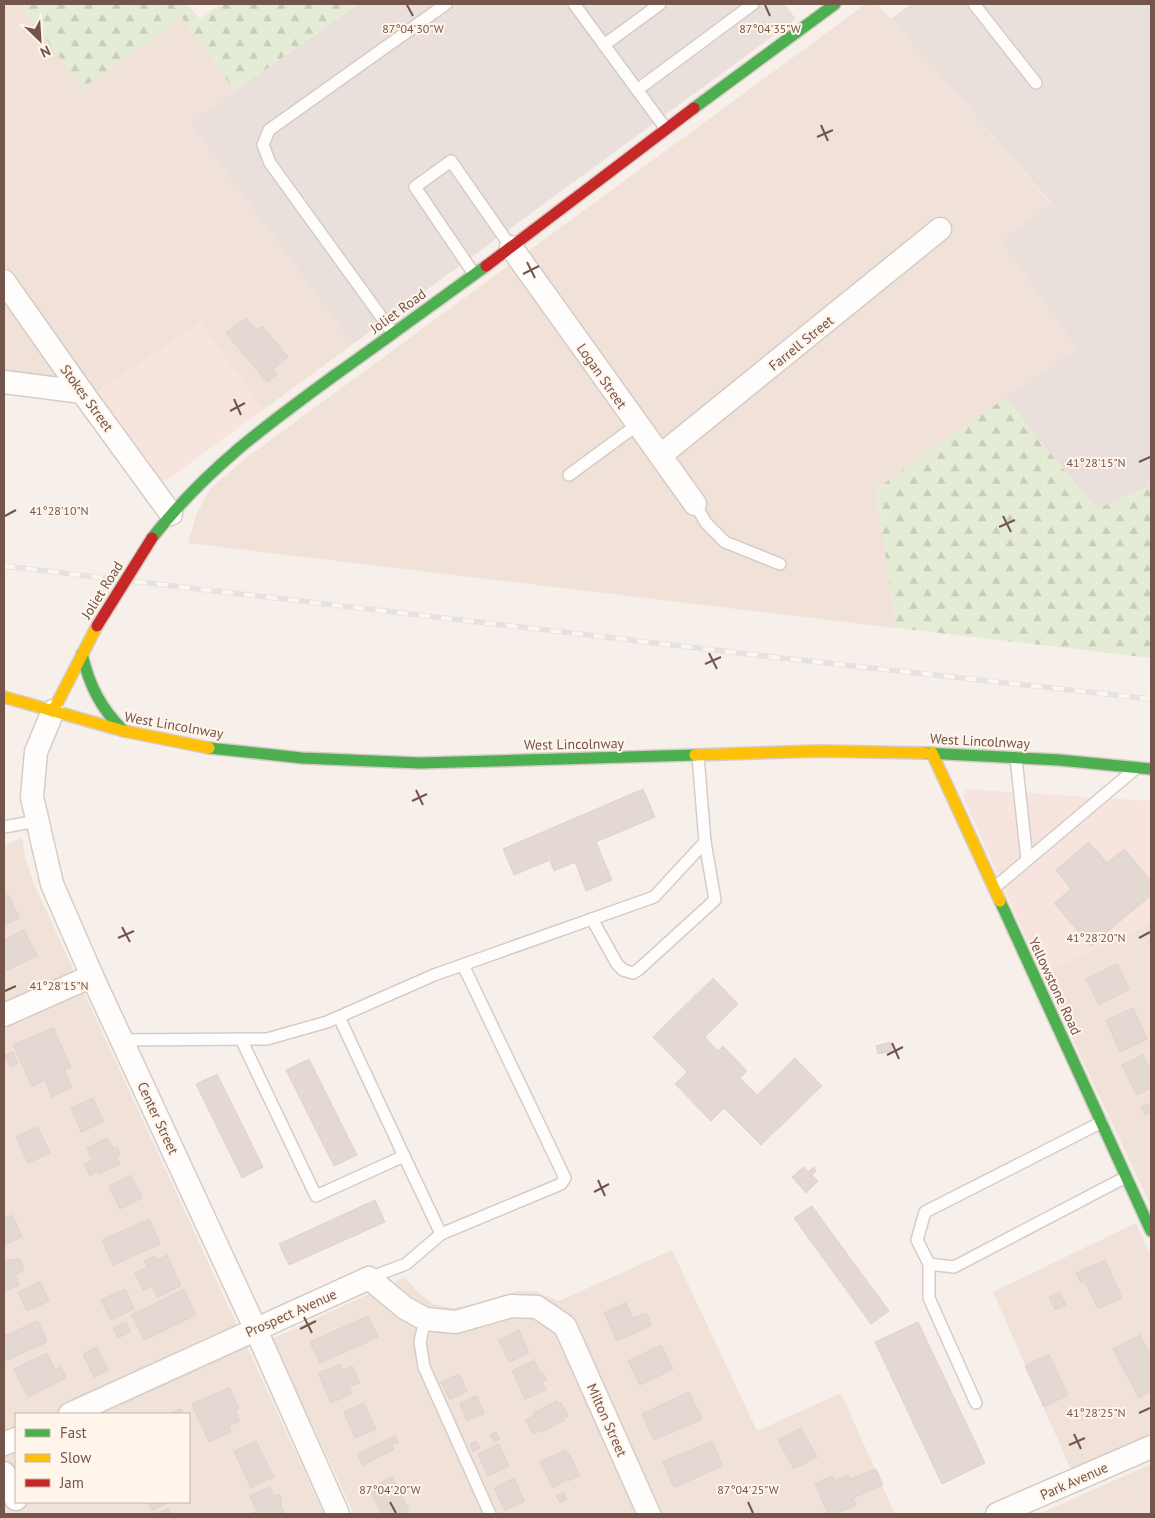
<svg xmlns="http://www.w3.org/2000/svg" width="1155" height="1518" font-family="'PT Sans',sans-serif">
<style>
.residential{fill:#f0e2d8;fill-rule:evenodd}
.commercial{fill:#f7e4de}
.industrial{fill:#eae0db}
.forest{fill:url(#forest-firs)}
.building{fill:#e3d8d2;stroke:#e0d3cc}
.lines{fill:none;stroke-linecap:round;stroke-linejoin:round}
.lane-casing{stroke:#d6ccc7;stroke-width:14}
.street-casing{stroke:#d6ccc7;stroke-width:25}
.fast-casing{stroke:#d6ccc6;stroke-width:14}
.slow-casing{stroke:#d6ccc6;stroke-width:14}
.jam-casing{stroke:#d6ccc6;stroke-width:14}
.lane{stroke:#fefdfc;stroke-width:11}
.street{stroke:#fefdfc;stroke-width:22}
.fast{stroke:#4caf50;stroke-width:11}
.slow{stroke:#ffc107;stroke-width:11}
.jam{stroke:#c62828;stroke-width:11}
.rail-casing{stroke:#e4e2e5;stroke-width:5.5}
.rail{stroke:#fff5eb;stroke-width:4;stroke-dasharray:11;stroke-linecap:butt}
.jam-bridge-casing{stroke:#d6ccc6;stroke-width:14;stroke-linecap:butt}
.jam-bridge{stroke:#c62828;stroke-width:11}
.ticks{fill:none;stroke:#74554b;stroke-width:2}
.labels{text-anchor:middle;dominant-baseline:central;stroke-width:4;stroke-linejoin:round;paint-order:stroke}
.street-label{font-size:14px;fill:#74554b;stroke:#fff5eb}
.ticks-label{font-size:12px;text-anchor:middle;fill:#74554b;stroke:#fff5eb;stroke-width:4;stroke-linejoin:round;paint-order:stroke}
</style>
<defs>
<pattern id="forest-firs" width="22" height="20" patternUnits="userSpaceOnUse" patternTransform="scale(1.25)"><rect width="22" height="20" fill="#e5ecd5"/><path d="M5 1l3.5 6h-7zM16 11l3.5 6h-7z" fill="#c8ccb8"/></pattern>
</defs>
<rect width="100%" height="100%" fill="#f7f0ea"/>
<g class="residential">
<polygon points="4,4 19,4 83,88 182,18 235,91 190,123 353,344 263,410 200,322 81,403 4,392"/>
<polygon points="866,4 877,4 891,19 1052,205 1001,241 1077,349 876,489 896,628 188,543 197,513 210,489 247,457"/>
<path d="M22,838L25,858L34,884L324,1514H4V845ZM16,1414H189V1502H16Z"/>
<polygon points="1151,923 1151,1206 1042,974"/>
<polygon points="1136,1223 1151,1256 1151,1434 1071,1470 993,1292"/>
<polygon points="672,1250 757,1431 841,1393 895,1514 354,1514 272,1339 405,1277 418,1292 433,1304 452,1308 480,1304 518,1291 535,1291 559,1301"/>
<polygon points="1151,1464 1151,1514 1039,1514"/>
</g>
<g class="commercial">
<polygon points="200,322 263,410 163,483 97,392"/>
<polygon points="965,789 1151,801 1151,923 1042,974 963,797"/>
</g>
<g class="industrial">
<polygon points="358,4 785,4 796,19 353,344 190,123"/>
<polygon points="911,4 1151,4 1151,486 1096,509 1005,398 1077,349 1001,241 1052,204 891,19"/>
</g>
<g class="forest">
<polygon points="19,4 187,4 200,19 221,4 358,4 235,91 182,18 83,88"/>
<polygon points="1005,398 1096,509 1151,486 1151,658 896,628 876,489"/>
</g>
<g class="building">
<polygon points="246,318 256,330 262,326 288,357 273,370 277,374 267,382 226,333"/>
<polygon points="643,789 655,817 596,842 612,880 586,891 575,862 554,871 550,860 514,875 503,849"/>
<polygon points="1089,842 1107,863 1124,849 1151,881 1151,895 1091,946 1054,903 1071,889 1056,870"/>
<polygon points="8,895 20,918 4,925 4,897"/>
<polygon points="24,930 37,956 7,970 4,963 4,940"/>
<polygon points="1117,964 1129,989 1099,1005 1086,979"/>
<polygon points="713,978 738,1004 705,1037 718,1051 723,1046 747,1071 740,1078 757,1095 795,1058 822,1086 761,1145 724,1108 711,1121 675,1084 687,1072 653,1037"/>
<polygon points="1133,1008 1147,1039 1120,1052 1106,1020"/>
<polygon points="53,1028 71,1067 64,1070 72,1087 52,1097 45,1080 32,1086 13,1045"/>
<polygon points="890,1042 892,1051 878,1054 876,1046"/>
<polygon points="13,1052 18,1063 10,1067 5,1055"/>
<polygon points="1143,1055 1151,1072 1151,1088 1137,1095 1122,1065"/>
<polygon points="309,1059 357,1155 334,1166 286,1070"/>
<polygon points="217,1074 263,1167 242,1178 196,1084"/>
<polygon points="93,1098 104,1122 81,1132 71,1108"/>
<polygon points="1151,1103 1151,1112 1145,1115 1141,1107"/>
<polygon points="38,1127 50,1153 28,1163 16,1137"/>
<polygon points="107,1138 114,1149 117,1147 120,1154 116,1157 120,1164 99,1174 97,1172 90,1176 84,1164 92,1160 87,1148"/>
<polygon points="804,1167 808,1172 814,1167 816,1171 812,1175 818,1181 806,1193 792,1177"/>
<polygon points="131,1175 142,1198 120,1209 109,1186"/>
<polygon points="375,1200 385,1222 289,1265 279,1244"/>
<polygon points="812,1206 889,1311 871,1324 794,1218"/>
<polygon points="12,1215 22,1237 4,1245 4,1219"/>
<polygon points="149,1219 160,1244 113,1265 102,1240"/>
<polygon points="167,1255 181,1286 157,1297 152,1286 143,1290 135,1273 147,1267 144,1261 155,1256 157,1260"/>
<polygon points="19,1258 24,1270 15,1275 20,1285 4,1292 4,1262 9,1259 10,1261"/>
<polygon points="1105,1260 1122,1298 1098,1309 1085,1281 1081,1283 1076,1273"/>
<polygon points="40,1282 49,1301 27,1311 18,1292"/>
<polygon points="125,1289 134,1309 111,1320 101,1300"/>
<polygon points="184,1289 196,1315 144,1340 132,1315"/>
<polygon points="1059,1292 1066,1305 1055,1310 1049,1297"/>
<polygon points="626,1303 633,1319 646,1313 652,1325 617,1341 604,1313"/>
<polygon points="368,1316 378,1337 320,1363 310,1342"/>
<polygon points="38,1321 47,1342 7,1360 4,1352 4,1336"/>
<polygon points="126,1322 130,1332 118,1338 113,1328"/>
<polygon points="918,1322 985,1463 942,1484 875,1342"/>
<polygon points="519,1330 529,1353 509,1362 499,1340"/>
<polygon points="1140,1335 1151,1356 1151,1391 1139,1398 1113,1349"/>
<polygon points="661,1345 673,1369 640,1385 628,1361"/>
<polygon points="97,1347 108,1370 94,1377 83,1354"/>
<polygon points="47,1353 55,1370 61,1367 66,1378 28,1397 14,1369"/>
<polygon points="1049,1354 1068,1395 1044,1407 1025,1366"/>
<polygon points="534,1360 541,1374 543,1373 546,1380 542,1382 546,1390 525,1399 512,1371"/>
<polygon points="341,1364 343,1370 352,1366 360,1383 349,1387 352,1394 331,1403 318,1373"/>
<polygon points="459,1374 467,1391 450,1400 441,1382"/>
<polygon points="229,1388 239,1408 235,1410 240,1421 229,1426 231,1432 209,1442 192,1404"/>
<polygon points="689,1392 702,1419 654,1440 642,1414"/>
<polygon points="477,1396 484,1413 467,1421 460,1403"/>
<polygon points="557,1401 558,1403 561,1402 568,1416 564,1419 565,1420 543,1431 541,1430 533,1434 526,1420 535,1415 533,1413"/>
<polygon points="364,1403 376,1429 355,1438 344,1412"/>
<polygon points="181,1409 183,1414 169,1414"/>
<polygon points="801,1428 817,1457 794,1469 778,1440"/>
<polygon points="496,1432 500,1439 494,1442 490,1435"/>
<polygon points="395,1436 398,1442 392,1445 394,1449 363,1465 357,1454"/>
<polygon points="256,1441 274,1477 251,1488 234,1451"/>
<polygon points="476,1441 480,1448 473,1451 470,1444"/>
<polygon points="712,1441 723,1466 674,1487 663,1462"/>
<polygon points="499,1444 509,1466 488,1476 478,1454"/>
<polygon points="565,1450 568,1455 569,1454 580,1475 568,1481 567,1479 553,1488 540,1462"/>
<polygon points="876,1469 883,1485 853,1498 856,1505 834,1514 828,1514 815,1484 832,1476 835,1481 848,1475 851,1479"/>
<polygon points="392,1477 409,1510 402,1514 382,1514 369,1489"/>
<polygon points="514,1478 524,1501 505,1511 494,1488"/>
<polygon points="270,1487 274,1496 279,1494 282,1502 280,1504 284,1512 279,1514 250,1514 257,1511 250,1496"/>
<polygon points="563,1492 567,1499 560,1503 556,1496"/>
<polygon points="148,1502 169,1502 152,1510"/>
<polygon points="169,1508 171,1514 156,1514"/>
</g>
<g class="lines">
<defs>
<g id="lane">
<polyline points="574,4 666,129"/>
<polyline points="974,4 1036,83"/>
<polyline points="604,45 660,4"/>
<polyline points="637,90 753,4"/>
<polyline points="474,274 415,187 451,161 511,247"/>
<polyline points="393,333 270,163 263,145 269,130 446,4"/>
<polyline points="569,475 637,425"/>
<polyline points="695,504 706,523 725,542 780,564"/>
<polyline points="1016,758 1027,860"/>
<polyline points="4,827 37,821"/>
<polyline points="994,888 1134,770"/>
<polyline points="592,919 617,964 623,970 633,973 638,970 715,900 705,842"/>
<polyline points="339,1017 404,1156"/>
<polyline points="241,1039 316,1196 404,1156 441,1234 406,1264 369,1278"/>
<polyline points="122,1040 267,1039 327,1022 434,975 654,897 705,842 698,756"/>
<polyline points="1102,1122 925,1212 917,1240 929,1264 954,1267 1126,1177"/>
<polyline points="441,1234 561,1184 565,1178 463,965"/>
<polyline points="929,1264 929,1298 976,1403"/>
<polyline points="425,1319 420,1342 424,1367 490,1514"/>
</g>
<g id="street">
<polyline points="511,247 695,504"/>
<polyline points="4,281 82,392 171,514"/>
<polyline points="4,382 82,392"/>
<polyline points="661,455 940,229"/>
<polyline points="53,711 36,752 32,797 52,884 92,976 256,1330 338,1514"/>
<polyline points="4,1015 92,976"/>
<polyline points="70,1414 369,1278 405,1308 425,1319 456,1322 511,1306 537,1307 565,1326 649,1514"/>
<polyline points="4,1444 16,1439"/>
<polyline points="4,1473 16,1499"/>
<polyline points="997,1514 1151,1447"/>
</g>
<g id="fast">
<polyline points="694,108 835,4"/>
<path d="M152,538C206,469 265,426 335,375C386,339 436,302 486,266"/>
<path d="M82,654C89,685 101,709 124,731"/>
<polyline points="209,748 302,758 420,763 695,755"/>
<polyline points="925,753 1059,760 1151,769"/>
<polyline points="1000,901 1151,1231"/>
</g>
<g id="slow">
<polyline points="4,697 124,731 209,748"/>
<polyline points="53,711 97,626"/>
<polyline points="932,753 1000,901"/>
<polyline points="695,755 819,751 925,753"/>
</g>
<polyline id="jam" points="486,266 694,108"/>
</defs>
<use href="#lane" class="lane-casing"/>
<use href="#street" class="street-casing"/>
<use href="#fast" class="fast-casing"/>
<use href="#slow" class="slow-casing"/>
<use href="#jam" class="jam-casing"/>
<use href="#lane" class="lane"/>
<use href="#street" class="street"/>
<use href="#fast" class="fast"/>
<use href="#slow" class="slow"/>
<use href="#jam" class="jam"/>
<defs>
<polyline id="rail" points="4,566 782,658 1151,699"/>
</defs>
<use href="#rail" class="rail-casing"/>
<use href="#rail" class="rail"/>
<defs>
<polyline id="jam-bridge" points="97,626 152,538"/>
</defs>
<use href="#jam-bridge" class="jam-bridge-casing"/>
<use href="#jam-bridge" class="jam-bridge"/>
</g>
<path class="ticks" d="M407,5L413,16M765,5L770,16M821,125L828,141M817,137L833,130M527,262L535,278M523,274L539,266M234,399L241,415M230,411L245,403M1139,462L1150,457M5,516L16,510M1003,516L1011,532M999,527L1015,520M709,653L717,669M705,664L721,657M416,790L423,805M412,801L427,794M122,927L130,942M118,938L134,931M1139,938L1150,932M5,991L16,986M892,1043L899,1059M887,1055L903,1047M598,1180L605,1196M594,1192L609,1184M304,1317L312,1333M300,1329L316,1321M1139,1413L1150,1408M1074,1434L1081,1449M1069,1445L1085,1438M390,1502L396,1513M748,1502L753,1513"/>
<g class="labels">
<g class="street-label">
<text transform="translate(398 311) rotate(-36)">Joliet Road</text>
<text transform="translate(801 343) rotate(-39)">Farrell Street</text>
<text transform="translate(602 376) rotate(55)">Logan Street</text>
<text transform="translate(87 398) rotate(54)">Stokes Street</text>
<text transform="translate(102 590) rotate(-58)">Joliet Road</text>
<text transform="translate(174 725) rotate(10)">West Lincolnway</text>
<text transform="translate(980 741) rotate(3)">West Lincolnway</text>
<text transform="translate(574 744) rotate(-1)">West Lincolnway</text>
<text transform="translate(1055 986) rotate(65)">Yellowstone Road</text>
<text transform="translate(158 1118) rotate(65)">Center Street</text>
<text transform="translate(291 1313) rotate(-24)">Prospect Avenue</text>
<text transform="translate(607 1420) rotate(66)">Milton Street</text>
<text transform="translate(1074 1481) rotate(-24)">Park Avenue</text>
</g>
</g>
<g class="ticks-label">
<text x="413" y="33">87°04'30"W</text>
<text x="770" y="33">87°04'35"W</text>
<text x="1096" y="467">41°28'15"N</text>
<text x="59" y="515">41°28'10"N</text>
<text x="1096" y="942">41°28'20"N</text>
<text x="59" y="990">41°28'15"N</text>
<text x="1096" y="1417">41°28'25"N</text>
<text x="390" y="1494">87°04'20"W</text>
<text x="748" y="1494">87°04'25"W</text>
</g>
<rect width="1155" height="1518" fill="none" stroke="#74554b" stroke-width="10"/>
<rect x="15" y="1413" width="175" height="90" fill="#fff5eb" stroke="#c7b5ab"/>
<rect x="25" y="1429" width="25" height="8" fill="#4caf50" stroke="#c7b5ab"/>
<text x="60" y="1438" font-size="15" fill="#74554b">Fast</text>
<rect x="25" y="1454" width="25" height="8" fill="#ffc107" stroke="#c7b5ab"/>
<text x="60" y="1463" font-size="15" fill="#74554b">Slow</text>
<rect x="25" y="1479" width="25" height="8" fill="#c62828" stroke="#c7b5ab"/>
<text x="60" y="1488" font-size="15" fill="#74554b">Jam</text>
<g transform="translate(40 40) rotate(155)" stroke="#fff5eb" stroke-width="4" paint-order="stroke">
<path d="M0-4L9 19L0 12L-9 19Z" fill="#74554b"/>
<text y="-8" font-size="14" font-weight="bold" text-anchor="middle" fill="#74554b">N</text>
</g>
</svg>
